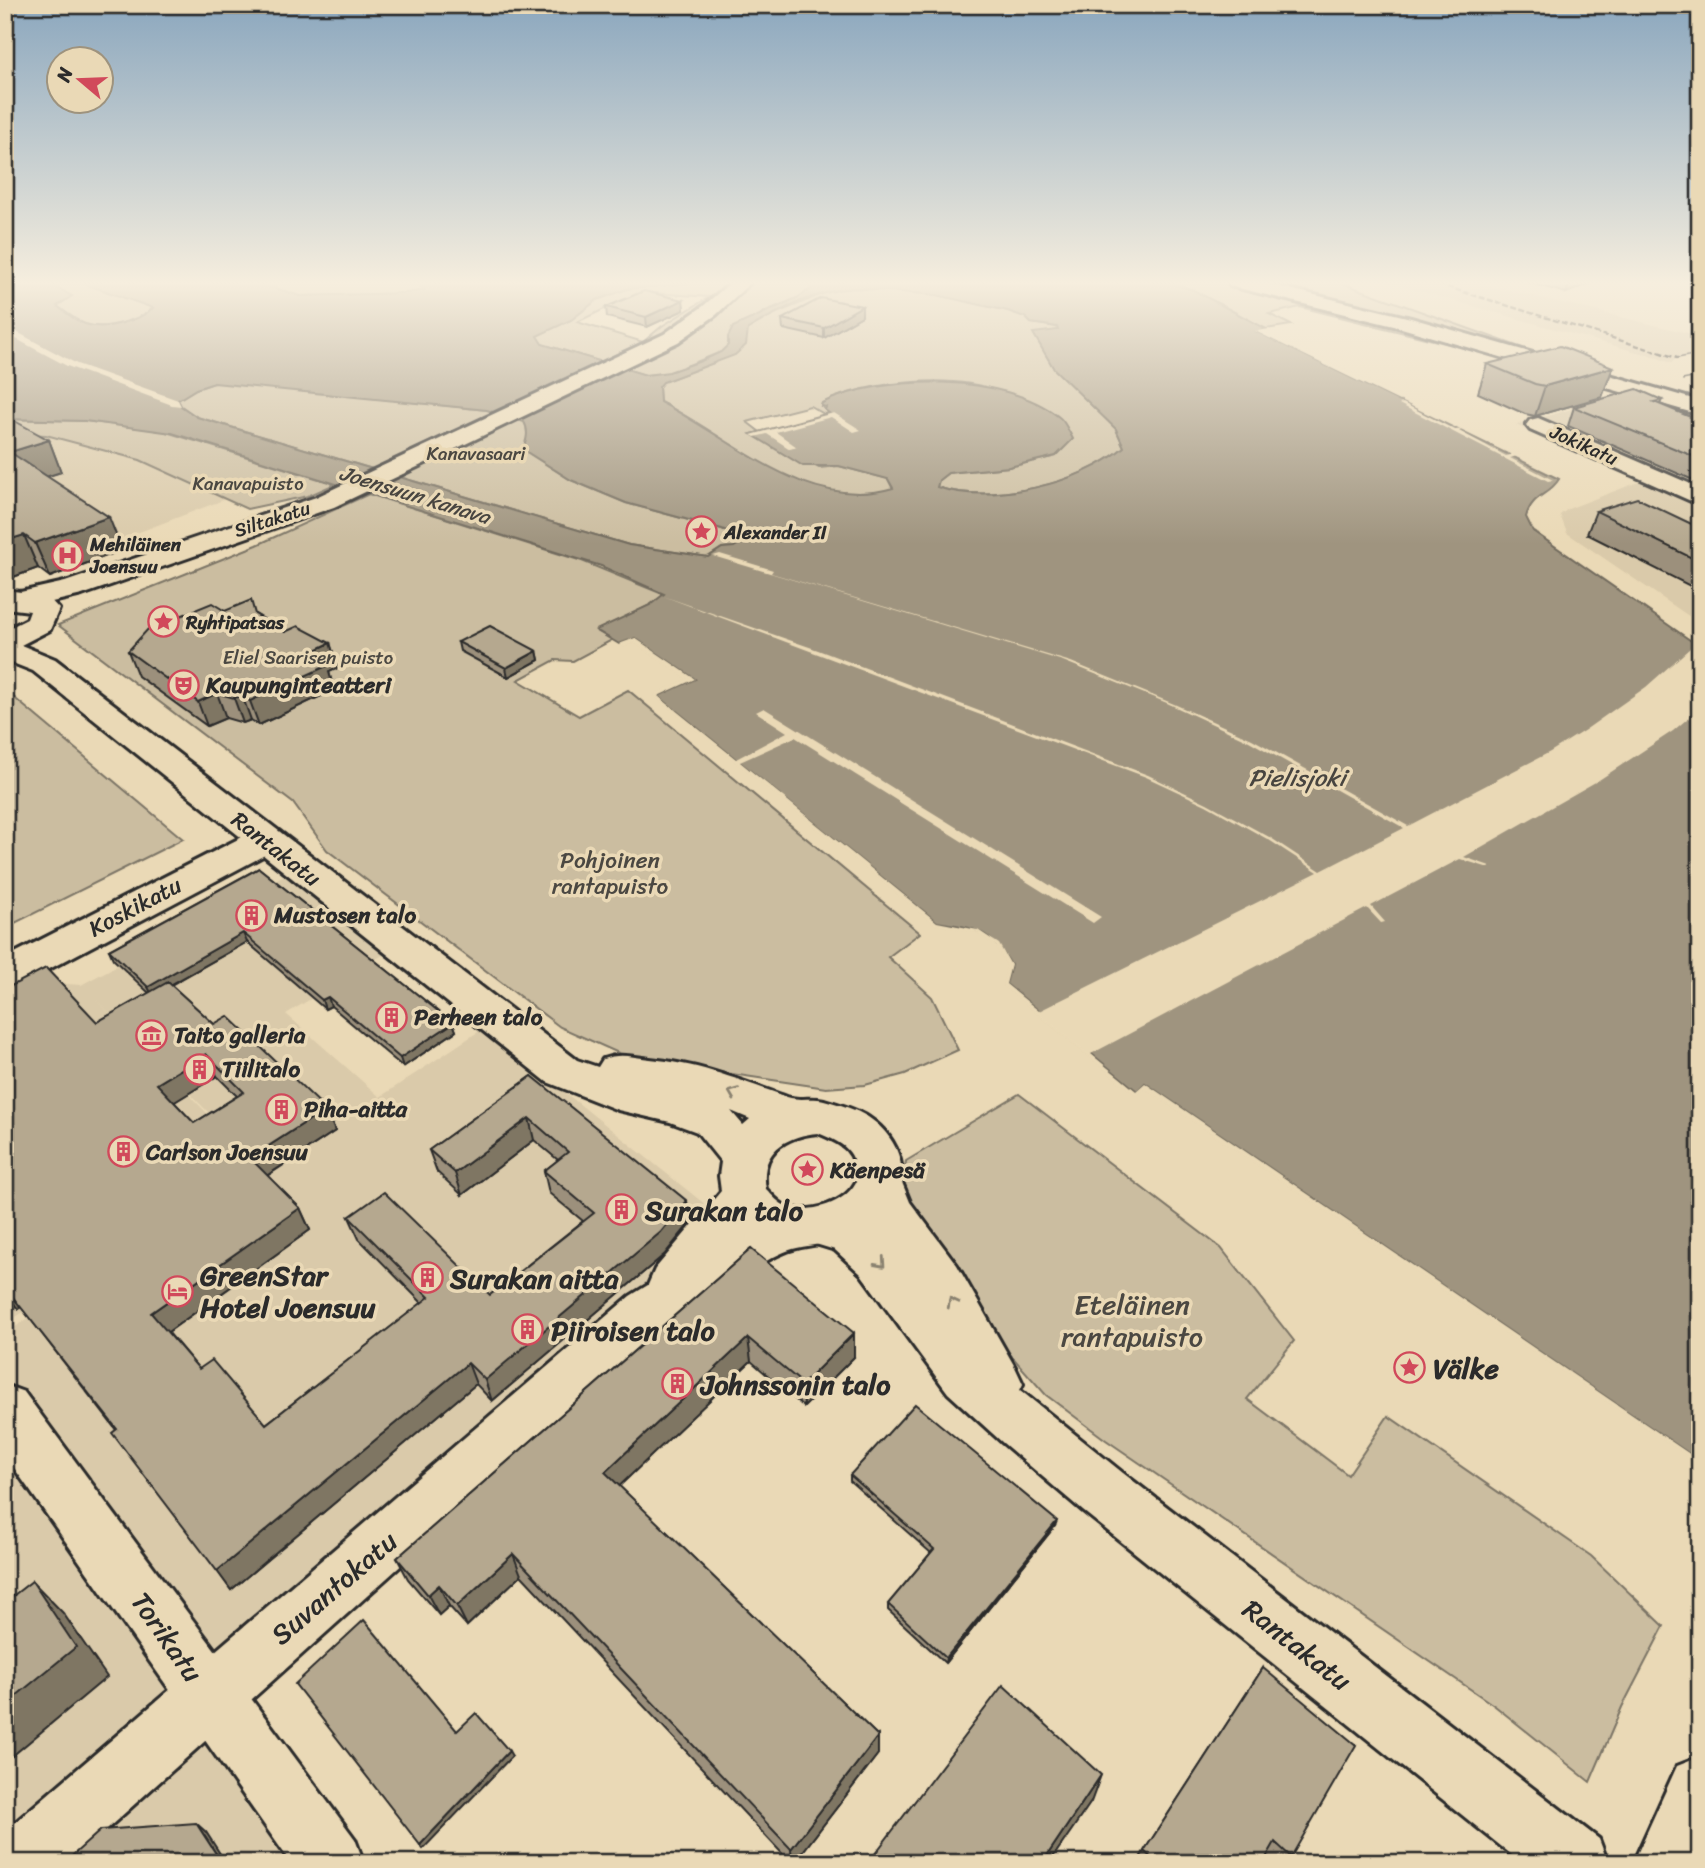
<svg xmlns="http://www.w3.org/2000/svg" width="1705" height="1868" font-family="Sriracha,sans-serif">
<style>
.built{fill:#dacaaa}
.green{fill:#cbbda0;stroke:#7b7466;stroke-width:2;fill-rule:evenodd}
.water{fill:#9f947f;stroke:#716a5d;stroke-width:2;fill-rule:evenodd}
.pier{fill:#ead9b6}
.lines{fill:none;stroke-linecap:round;stroke-linejoin:round}
.minor-casing{stroke:#2b2b2b;stroke-width:6}
.major-casing{stroke:#2b2b2b;stroke-width:6}
.minor{fill:#ead9b6;fill-rule:evenodd}
.major{fill:#ead9b6;fill-rule:evenodd}
.rail{stroke:#2b2b2b;stroke-width:2.5;stroke-dasharray:6 2.5;stroke-linecap:butt}
.minor-bridge-casing{stroke:#2b2b2b;stroke-width:24;stroke-linecap:butt}
.minor-bridge{stroke:#ead9b6;stroke-width:21}
.wall{fill:#9c907b;stroke:#2b2b2b;stroke-width:2;fill-rule:evenodd}
.shaded-wall{fill:#7f7664;stroke:#2b2b2b;stroke-width:2}
.building{fill:#b5a88f;stroke:#2b2b2b;stroke-width:2;fill-rule:evenodd}
.oneway{stroke:#8a8270}
.labels{text-anchor:middle;dominant-baseline:central;stroke-width:7;stroke-linejoin:round;paint-order:stroke}
.far-street-label{font-size:19px;fill:#2b2b2b;stroke:#ead9b6}
.far-park-label{font-size:19px;fill:#4b4842;stroke:#ead9b6}
.far-poi-label{font-size:19px;font-weight:bold;fill:#2b2b2b;stroke:#ead9b6;text-anchor:start}
.far-water-label{font-size:21px;font-style:italic;fill:#484540;stroke:#ead9b6}
.poi-label{font-size:23px;font-weight:bold;fill:#2b2b2b;stroke:#ead9b6;text-anchor:start}
.street-label{font-size:23px;fill:#2b2b2b;stroke:#ead9b6}
.park-label{font-size:23px;fill:#4b4842;stroke:#ead9b6}
.water-label{font-size:24px;font-style:italic;fill:#484540;stroke:#ead9b6}
.near-poi-label{font-size:28px;font-weight:bold;fill:#2b2b2b;stroke:#ead9b6;text-anchor:start}
.near-park-label{font-size:28px;fill:#4b4842;stroke:#ead9b6}
.near-street-label{font-size:28px;fill:#2b2b2b;stroke:#ead9b6}
</style>
<rect width="100%" height="100%" fill="#ead9b6"/>
<filter id="ink" filterUnits="userSpaceOnUse"><feTurbulence type="fractalNoise" baseFrequency=".0143" numOctaves="2"/><feDisplacementMap in="SourceGraphic" scale="14" xChannelSelector="R" yChannelSelector="G"/><feConvolveMatrix kernelMatrix="1 2 1 2 8 2 1 2 1" color-interpolation-filters="sRGB"/></filter>
<g filter="url(#ink)">
<g class="built">
<polygon points="1387,282 1474,282 1700,336 1700,374 1658,358"/>
<polygon points="1631,392 1700,415 1699,623 1567,533 1560,515 1568,509 1641,481 1516,425"/>
<polygon points="5,433 46,435 140,460 226,499 113,542 122,550 50,577 38,568 5,580"/>
<polygon points="286,874 386,953 286,1014 380,1097 484,1028 736,1229 214,1688 5,1392 5,1334 258,1162 96,1000 255,1162 5,1324 5,1008 53,983 81,985"/>
<polygon points="5,1426 319,1863 5,1863"/>
</g>
<g class="green">
<path d="M47,282H80L154,308C139,320 104,331 85,324C76,321 65,312 57,306L71,296Z"/>
<polygon points="255,282 445,282 422,286 425,290 408,293 300,296"/>
<path d="M698,282H802L814,287L797,298L763,312L721,352L669,373L645,375L542,344L536,336L571,320L597,300L627,289ZM640,292L709,297L662,326L643,342L577,322Z"/>
<polygon points="1150,282 1339,282 1531,351 1481,352 1300,307 1269,314 1291,325 1266,329 1193,290 1172,283"/>
<path d="M855,288L937,295L1008,311L1025,317L1031,323L1057,327L1059,330L1034,334L1054,369L1116,429L1124,447C1082,484 991,505 937,487L939,480L948,473L1009,467L1056,456L1072,439C1052,426 1022,400 1001,392C953,373 867,381 822,403L821,406L830,413L824,414L810,406L747,422L760,432L751,434L819,468L839,466L888,479L893,489C883,491 871,495 861,495C788,496 722,433 660,402L659,387L663,382L714,363L747,329L772,315L832,290Z"/>
<polygon points="214,383 231,383 487,410 526,420 528,441 522,449 571,480 626,503 722,529 738,536 742,542 734,547 722,548 708,557 629,545 197,417 181,406 178,400 196,389"/>
<polygon points="5,419 85,421 163,431 335,484 308,496 247,509 140,460 46,435 5,433"/>
<polygon points="369,494 582,561 665,595 650,605 597,631 612,640 573,661 555,660 518,680 579,716 628,690 920,933 888,957 932,997 958,1050 905,1074 865,1085 826,1088 632,1059 560,1027 327,850 293,803 58,625 257,545"/>
<polygon points="5,690 183,839 5,928"/>
<polygon points="1019,1094 1221,1248 1294,1341 1247,1399 1348,1475 1388,1416 1591,1556 1664,1626 1622,1707 1590,1782 1495,1706 1106,1440 1046,1395 1001,1344 901,1194 906,1161"/>
</g>
<path class="water" d="M5,282H47L72,296L57,306C65,312 76,321 85,324C104,331 139,321 153,308L80,282H255L300,296L408,293L424,290L421,287L446,282H698L627,289L597,300L571,320L537,336L542,344L646,375L669,372L701,361L721,352L728,345V337L733,327L797,298L814,287L802,282L1172,283L1193,290L1266,329L1257,332L1559,479C1549,496 1532,494 1526,517L1533,531L1700,647V1461L1145,1083L1137,1091L1006,984L1011,965C990,929 975,928 937,922L658,696L695,679L635,638L619,644L596,630L650,605L664,594L601,566L172,433L85,421L5,419ZM855,288L937,295L1008,311L1025,317L1031,323L1057,327L1058,330L1033,333L1054,369L1116,429L1124,447C1082,484 990,505 937,487L939,480L948,473L1009,467L1056,456L1073,439C1069,432 1065,421 1059,417C1005,373 882,374 822,403L821,406L826,407L825,410L829,413L751,434L803,466H839L888,479L893,488C807,513 732,438 660,402L659,387L663,382L735,355L746,345L748,329C783,308 815,291 855,288ZM214,383L487,410L524,422C529,430 527,442 522,449L571,480L626,503L722,529L738,536L742,542L734,547L722,548L708,557L629,545L197,417L181,406L178,400L196,389Z"/>
<g class="pier">
<polygon points="1270,329 1266,333 1404,399 1399,401 1255,331"/>
<polygon points="13,330 77,364 178,400 181,406 172,405 67,366 5,333 5,331"/>
<polygon points="1403,403 1455,430 1465,429 1459,431 1506,456 1514,454 1517,456 1510,458 1553,480 1548,481 1399,404"/>
<polygon points="834,413 861,430 854,432 831,417 776,432 797,447 790,449 767,434 755,437 751,435"/>
<polygon points="720,554 773,570 771,573 1071,662 1174,704 1252,739 1408,826 1550,752 1585,730 1646,687 1698,641 1700,643 1700,708 1673,731 1599,780 1464,857 1490,866 1489,868 1460,859 1371,906 1385,922 1381,923 1367,908 1091,1054 1136,1091 1145,1083 1700,1461 1700,1464 1145,1088 1138,1094 1134,1093 1003,985 1007,965 996,946 977,932 935,924 654,695 688,679 634,642 623,647 619,644 635,638 695,679 658,696 736,759 787,732 756,712 764,708 1101,917 1093,923 795,737 740,762 937,922 978,930 999,944 1011,965 1006,984 1039,1011 1318,872 1269,840 1206,805 1146,777 663,596 818,650 1148,775 1207,803 1271,838 1321,871 1404,828 1249,741 1167,703 1063,661 713,556"/>
</g>
<g class="lines">
<defs>
<g id="minor">
<polygon points="731,282 751,282 716,315 678,342 334,507 82,595 26,608 16,605 12,599 16,593 65,582 316,497 664,334 702,307"/>
<polygon points="1228,282 1261,282 1411,318 1700,401 1700,415 1398,327 1230,286"/>
<polygon points="1690,282 1700,282 1700,289 1693,287"/>
<polygon points="1538,418 1700,488 1700,505 1530,430 1526,425 1530,420"/>
<polygon points="265,829 278,832 283,840 278,848 19,985 5,989 5,958 252,832"/>
<path d="M881,1164L897,1170L910,1202L957,1265L1015,1367L1023,1384L1020,1390L1123,1473L1599,1839L1608,1863H1522L1083,1511L1003,1443L948,1393L861,1274L835,1250L809,1242L802,1228L809,1214C832,1206 855,1210 874,1226L866,1210L858,1183L865,1170Z"/>
<polygon points="5,1385 24,1392 355,1839 364,1863 291,1863 5,1455"/>
<polygon points="1700,1757 1700,1863 1633,1863 1677,1766"/>
</g>
<path id="major" d="M5,590L46,595L59,609L50,630L21,645L55,659L577,1060L598,1067L603,1059C620,1053 632,1057 650,1059C701,1064 739,1080 787,1097C800,1101 811,1097 824,1100C838,1104 856,1109 868,1117C901,1139 914,1179 888,1212C866,1242 830,1241 797,1248C766,1254 696,1308 666,1328L69,1863H5V1831L630,1296L648,1285L655,1269L721,1191L719,1176L721,1162L697,1132L670,1122L618,1110L547,1082L33,671L5,660V630L27,619L30,611L5,608ZM731,1111L750,1119L743,1125ZM818,1133C845,1144 856,1150 857,1180C847,1203 811,1214 788,1207C779,1204 772,1195 766,1189C759,1152 785,1136 818,1133Z"/>
</defs>
<use href="#minor" class="minor-casing"/>
<use href="#major" class="major-casing"/>
<use href="#minor" class="minor"/>
<use href="#major" class="major"/>
<polyline class="rail" points="1431,282 1700,365"/>
<defs>
<polyline id="minor-bridge" points="1680,369 1700,365"/>
</defs>
<use href="#minor-bridge" class="minor-bridge-casing"/>
<use href="#minor-bridge" class="minor-bridge"/>
</g>
<g class="wall">
<polygon points="1526,282 1593,282 1566,293"/>
<polygon points="683,300 684,310 647,327 607,317 606,307"/>
<polygon points="862,306 862,316 824,338 783,329 782,319"/>
<polygon points="1487,364 1613,367 1602,397 1535,416 1525,414 1478,393"/>
<polygon points="1662,400 1660,404 1700,421 1700,483 1568,426 1574,407"/>
<polygon points="49,440 61,472 47,476 122,550 50,577 38,568 5,580"/>
<polygon points="1596,511 1700,528 1700,591 1587,534"/>
<polygon points="225,611 255,614 285,632 330,643 338,668 329,672 334,690 259,725 251,720 243,723 226,718 207,726 138,676 128,651"/>
<polygon points="458,642 537,651 539,660 508,677 460,651"/>
<path d="M259,868L453,1023L456,1031L403,1067L331,1006L325,1009L247,942L171,985L214,1024L335,1131L267,1176L300,1208L310,1230L168,1332L199,1369L266,1424L422,1303L359,1239L349,1217L490,1295L583,1221L549,1193L544,1171L558,1160L534,1140L462,1195L437,1172L429,1150L532,1076L690,1223L665,1254L492,1401L476,1384L231,1590L116,1430L21,1307L18,1309L5,1293V989L97,1022L149,993L113,959L109,950ZM217,1076L237,1096L194,1123L174,1102Z"/>
<polygon points="751,1249 854,1357 804,1407 751,1361 619,1486 878,1736 878,1754 794,1863 791,1863 521,1575 467,1626 449,1606 439,1615 408,1579 397,1558"/>
<polygon points="850,1475 1055,1526 945,1663 888,1610 888,1604 931,1553 850,1481"/>
<polygon points="1263,1668 1291,1857 1287,1863 1274,1863 1267,1856 1263,1863 1137,1863 1144,1851"/>
</g>
<g class="shaded-wall">
<polygon points="1574,282 1593,282 1566,293 1569,284"/>
<polygon points="683,300 684,310 647,327 646,317"/>
<polygon points="862,306 862,316 824,338 824,328"/>
<polygon points="1613,367 1602,397 1535,416 1545,386"/>
<polygon points="49,440 61,472 24,484 10,452"/>
<polygon points="109,517 122,550 50,577 35,543"/>
<polygon points="24,535 38,568 5,580 5,541"/>
<polygon points="330,643 338,668 329,672 334,690 259,725 250,701 307,654"/>
<polygon points="537,651 539,660 508,677 506,668"/>
<polygon points="217,693 226,718 207,726 198,702"/>
<polygon points="242,695 251,720 243,723 234,698"/>
<polygon points="243,933 247,942 152,995 148,987"/>
<polygon points="328,997 331,1006 325,1009 322,1000"/>
<polygon points="453,1023 456,1031 403,1067 400,1058"/>
<polygon points="206,1054 217,1076 168,1106 157,1084"/>
<polygon points="326,1109 335,1131 260,1180 250,1158"/>
<polygon points="529,1118 534,1140 462,1195 455,1173"/>
<polygon points="687,1201 690,1223 665,1254 492,1401 485,1380"/>
<polygon points="300,1208 310,1230 165,1334 151,1313"/>
<polygon points="5,1287 21,1307 18,1309 5,1293"/>
<polygon points="854,1333 854,1357 804,1407 803,1384"/>
<polygon points="748,1338 751,1361 611,1494 605,1472"/>
<polygon points="468,1363 476,1384 231,1590 217,1571"/>
<polygon points="1057,1521 1055,1526 945,1663 946,1658"/>
<polygon points="513,1554 521,1575 467,1626 457,1606"/>
<polygon points="32,1581 63,1613 107,1677 5,1762 5,1705"/>
<polygon points="439,1585 449,1606 439,1615 428,1595"/>
<polygon points="878,1736 878,1754 794,1863 792,1863 791,1849"/>
<polygon points="509,1751 512,1756 423,1849 420,1845"/>
<polygon points="1101,1775 1091,1802 1049,1863 1042,1863"/>
<polygon points="196,1823 206,1832 226,1863 222,1863"/>
</g>
<g class="building">
<polygon points="644,291 683,300 646,317 606,307"/>
<polygon points="821,298 862,306 824,328 782,319"/>
<polygon points="1560,346 1613,367 1545,386 1535,384 1487,364"/>
<polygon points="1637,389 1662,400 1654,402 1700,421 1700,459 1574,407"/>
<polygon points="13,420 49,440 10,452 109,517 35,543 24,535 5,541 5,422"/>
<polygon points="1637,498 1700,528 1700,562 1596,511"/>
<polygon points="251,600 255,614 285,632 298,626 330,643 307,654 327,666 250,701 242,695 234,698 217,693 198,702 128,651 148,629 212,603 225,611"/>
<polygon points="490,626 537,651 506,668 458,642"/>
<polygon points="259,868 453,1023 400,1058 328,997 322,1000 243,933 148,987 109,950"/>
<path d="M46,968L97,1022L168,982L214,1024L228,1016L326,1109L250,1158L300,1208L151,1313L199,1369L212,1360L266,1424L429,1297L349,1217L384,1192L490,1295L594,1213L544,1171L568,1152L529,1118L455,1173L429,1150L532,1076L687,1201L661,1232L485,1380L468,1363L217,1571L112,1433L117,1429L5,1287V989ZM206,1054L244,1092L194,1123L157,1084Z"/>
<polygon points="751,1249 854,1333 803,1384 748,1338 605,1472 878,1736 791,1849 513,1554 457,1606 439,1585 428,1595 397,1558"/>
<polygon points="915,1404 1057,1521 946,1658 888,1604 934,1549 850,1475"/>
<polygon points="32,1581 76,1647 5,1705 5,1602"/>
<polygon points="364,1620 457,1731 476,1713 509,1751 420,1845 295,1684"/>
<polygon points="1263,1668 1356,1745 1291,1857 1275,1842 1263,1863 1157,1863 1144,1851"/>
<polygon points="1003,1685 1101,1775 1042,1863 868,1863"/>
<polygon points="196,1823 222,1863 64,1863 101,1830"/>
</g>
<defs><path id="oneway-chevron" d="M-2-3.5L2.5 0L-2 3.5" fill="none" stroke-width="1.6" stroke-linecap="round" stroke-linejoin="round" transform="scale(1.75)"/></defs>
<g class="oneway">
<use href="#oneway-chevron" transform="translate(733 1093) rotate(-158)"/>
<use href="#oneway-chevron" transform="translate(881 1263) rotate(48)"/>
<use href="#oneway-chevron" transform="translate(952 1302) rotate(-118)"/>
</g>
</g>
<linearGradient id="sky" x2="0" y2="1"><stop stop-color="#8ba7be"/><stop offset="0.52" stop-color="#f6eede"/><stop offset="1" stop-color="#f6eede" stop-opacity="0"/></linearGradient>
<rect width="1705" height="544" fill="url(#sky)"/>
<defs>
<symbol id="sight-ring" viewBox="-11 -11 22 22"><circle r="9.5" fill="#ead9b6" stroke="#d1495b" stroke-width="1.5"/><path d="M0-6L1.8-2.2L6-1.7L2.9 1.2L3.7 5.4L0 3.3L-3.7 5.4L-2.9 1.2L-6-1.7L-1.8-2.2Z" fill="#d1495b"/></symbol>
<symbol id="hospital-ring" viewBox="-11 -11 22 22"><circle r="9.5" fill="#ead9b6" stroke="#d1495b" stroke-width="1.5"/><path d="M-5-5h3v3.5h4V-5h3V5h-3V1.5h-4V5h-3Z" fill="#d1495b"/></symbol>
<symbol id="theatre-ring" viewBox="-11 -11 22 22"><circle r="9.5" fill="#ead9b6" stroke="#d1495b" stroke-width="1.5"/><path d="M-5-5.5Q0-4 5-5.5V0Q5 5 0 6Q-5 5-5 0ZM-3.3-2.5H-1v1.5H-3.3ZM1-2.5H3.3v1.5H1ZM-2.8 1Q0 5.5 2.8 1Z" fill="#d1495b"/></symbol>
<symbol id="building-ring" viewBox="-11 -11 22 22"><circle r="9.5" fill="#ead9b6" stroke="#d1495b" stroke-width="1.5"/><path d="M-4-6H4V6H1V3H-1V6H-4ZM-2.5-4.3h1.7v1.8h-1.7ZM.8-4.3h1.7v1.8H.8ZM-2.5-1h1.7V.8h-1.7ZM.8-1h1.7V.8H.8Z" fill="#d1495b"/></symbol>
<symbol id="museum-ring" viewBox="-11 -11 22 22"><circle r="9.5" fill="#ead9b6" stroke="#d1495b" stroke-width="1.5"/><path d="M0-6L6-3V-2H-6V-3ZM-5-1h2V3h-2ZM-1-1h2V3h-2ZM3-1h2V3H3ZM-6 4H6V6H-6Z" fill="#d1495b"/></symbol>
<symbol id="hotel-ring" viewBox="-11 -11 22 22"><circle r="9.5" fill="#ead9b6" stroke="#d1495b" stroke-width="1.5"/><path d="M-6-4.5h1.5V1H6V5H4.5V3h-9V5H-6ZM-4 0a1.8 1.8 0 1 1 3.6 0ZM.5 0V-2.5h3Q6-2.5 6 0Z" fill="#d1495b"/></symbol>
</defs>
<g fill-rule="evenodd">
<use href="#sight-ring" x="684" y="514" width="35" height="35"/>
<use href="#hospital-ring" x="50" y="538" width="35" height="35"/>
<use href="#sight-ring" x="146" y="604" width="35" height="35"/>
<use href="#theatre-ring" x="166" y="668" width="35" height="35"/>
<use href="#building-ring" x="234" y="898" width="35" height="35"/>
<use href="#building-ring" x="374" y="1000" width="35" height="35"/>
<use href="#museum-ring" x="134" y="1018" width="35" height="35"/>
<use href="#building-ring" x="182" y="1052" width="35" height="35"/>
<use href="#building-ring" x="264" y="1092" width="35" height="35"/>
<use href="#building-ring" x="106" y="1134" width="35" height="35"/>
<use href="#sight-ring" x="790" y="1152" width="35" height="35"/>
<use href="#building-ring" x="604" y="1192" width="35" height="35"/>
<use href="#building-ring" x="410" y="1260" width="35" height="35"/>
<use href="#hotel-ring" x="160" y="1274" width="35" height="35"/>
<use href="#building-ring" x="510" y="1312" width="35" height="35"/>
<use href="#sight-ring" x="1392" y="1350" width="35" height="35"/>
<use href="#building-ring" x="660" y="1366" width="35" height="35"/>
</g>
<g class="labels">
<g class="far-street-label">
<text transform="translate(1584 445) rotate(24)">Jokikatu</text>
<text transform="translate(272 519) rotate(-18)">Siltakatu</text>
</g>
<g class="far-park-label">
<text x="476" y="453">Kanavasaari</text>
<text x="248" y="483">Kanavapuisto</text>
<text x="308" y="657">Eliel Saarisen puisto</text>
</g>
<g class="far-poi-label">
<text x="724" y="532">Alexander II</text>
<text x="90" y="544">Mehiläinen<tspan x="90" dy="22">Joensuu</tspan></text>
<text x="186" y="622">Ryhtipatsas</text>
</g>
<g class="far-water-label">
<text transform="translate(415 495) rotate(17)">Joensuun kanava</text>
</g>
<g class="poi-label">
<text x="206" y="685">Kaupunginteatteri</text>
<text x="274" y="915">Mustosen talo</text>
<text x="414" y="1017">Perheen talo</text>
<text x="174" y="1035">Taito galleria</text>
<text x="222" y="1069">Tiilitalo</text>
<text x="304" y="1109">Piha-aitta</text>
<text x="146" y="1152">Carlson Joensuu</text>
<text x="830" y="1170">Käenpesä</text>
</g>
<g class="street-label">
<text transform="translate(276 849) rotate(38)">Rantakatu</text>
<text transform="translate(135 907) rotate(-28)">Koskikatu</text>
</g>
<g class="park-label">
<text x="610" y="860">Pohjoinen<tspan x="610" dy="26">rantapuisto</tspan></text>
</g>
<g class="water-label">
<text x="1297" y="778">Pielisjoki</text>
</g>
<g class="near-poi-label">
<text x="645" y="1210">Surakan talo</text>
<text x="200" y="1275">GreenStar<tspan x="200" dy="32">Hotel Joensuu</tspan></text>
<text x="450" y="1278">Surakan aitta</text>
<text x="551" y="1330">Piiroisen talo</text>
<text x="1433" y="1368">Välke</text>
<text x="701" y="1384">Johnssonin talo</text>
</g>
<g class="near-park-label">
<text x="1132" y="1304">Eteläinen<tspan x="1132" dy="32">rantapuisto</tspan></text>
</g>
<g class="near-street-label">
<text transform="translate(334 1588) rotate(-41)">Suvantokatu</text>
<text transform="translate(167 1637) rotate(55)">Torikatu</text>
<text transform="translate(1297 1645) rotate(38)">Rantakatu</text>
</g>
</g>
<rect width="1705" height="1868" fill="none" stroke="#ead9b6" stroke-width="28"/>
<rect x="14" y="14" width="1677" height="1840" fill="none" stroke="#2b2b2b" stroke-width="2.5" filter="url(#ink)"/>
<g transform="translate(80 80) rotate(289)"><circle r="33" fill="#ead9b6" stroke="#9e937e" stroke-width="2"/>
<path d="M0-5L12 26L0 18L-12 26Z" fill="#d1495b"/>
<text y="-10" font-size="19" font-weight="bold" text-anchor="middle" fill="#2b2b2b">N</text>
</g>
</svg>
